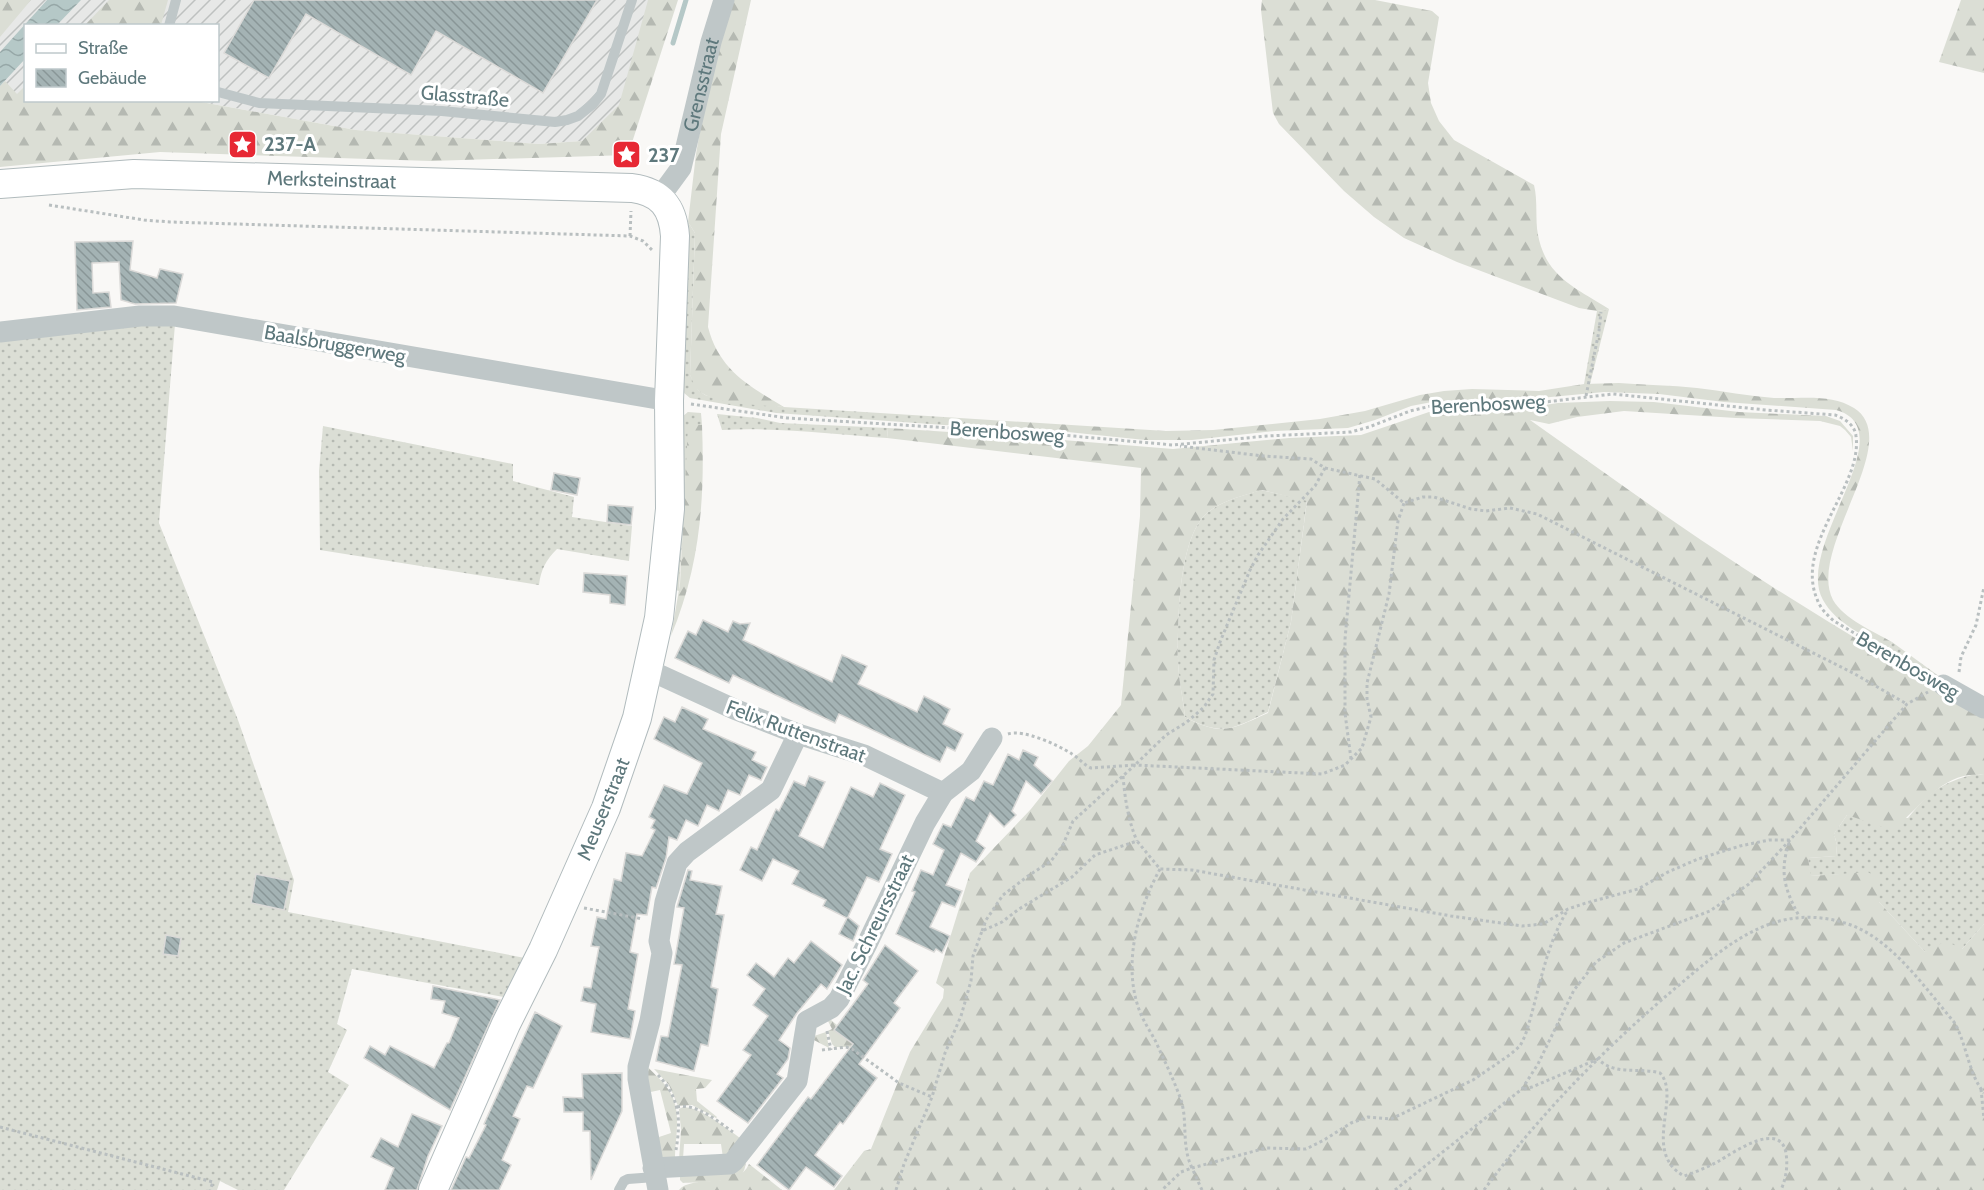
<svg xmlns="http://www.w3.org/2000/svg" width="1984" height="1190" font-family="Cabin,sans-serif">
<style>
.industrial{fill:url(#industrial-furrows)}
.grass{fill:url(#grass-dots)}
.forest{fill:url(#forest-firs);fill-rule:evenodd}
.water{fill:url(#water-waves)}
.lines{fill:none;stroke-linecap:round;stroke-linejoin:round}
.stream{stroke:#b5c8c7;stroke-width:5}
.building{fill:url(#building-back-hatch);stroke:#dbdad8;stroke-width:1.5}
.secondary-casing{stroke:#b1bbbd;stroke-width:30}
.path{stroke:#b9bfc0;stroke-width:3;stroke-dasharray:3 3;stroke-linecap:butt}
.lane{stroke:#bfc7c8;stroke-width:10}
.street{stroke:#bfc7c8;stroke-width:21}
.secondary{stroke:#fff;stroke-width:28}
.labels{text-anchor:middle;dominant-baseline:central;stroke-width:6;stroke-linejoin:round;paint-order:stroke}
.street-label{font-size:20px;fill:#5e787c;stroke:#fff}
.poi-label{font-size:20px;font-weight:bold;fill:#5e787c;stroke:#fff;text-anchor:start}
</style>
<defs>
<pattern id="industrial-furrows" width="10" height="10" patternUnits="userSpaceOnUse" patternTransform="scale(1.5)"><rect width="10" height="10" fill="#e7e8e7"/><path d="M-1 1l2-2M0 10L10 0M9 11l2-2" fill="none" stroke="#bec1c0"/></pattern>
<pattern id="grass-dots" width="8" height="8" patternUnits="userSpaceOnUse" patternTransform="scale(1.5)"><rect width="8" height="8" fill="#dbded5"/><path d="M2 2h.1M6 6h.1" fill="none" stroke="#b5b9b2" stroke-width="1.8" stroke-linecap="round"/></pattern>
<pattern id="forest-firs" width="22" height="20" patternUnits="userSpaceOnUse" patternTransform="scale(1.5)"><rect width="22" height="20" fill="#dbded5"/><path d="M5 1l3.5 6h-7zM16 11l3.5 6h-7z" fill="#b5b9b2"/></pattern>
<pattern id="water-waves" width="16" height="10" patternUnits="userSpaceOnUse" patternTransform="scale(1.5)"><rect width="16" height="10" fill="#b5c8c7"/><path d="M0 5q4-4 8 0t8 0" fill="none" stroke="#96a7a7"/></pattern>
<pattern id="building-back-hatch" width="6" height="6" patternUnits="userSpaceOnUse" patternTransform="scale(1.5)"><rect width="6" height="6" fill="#a4b3b4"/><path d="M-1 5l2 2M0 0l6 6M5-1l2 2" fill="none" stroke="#899697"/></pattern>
</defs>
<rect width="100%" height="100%" fill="#f9f8f6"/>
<polygon class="industrial" points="0,0 654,0 627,101 582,141 539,144 356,130 196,101 218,100 218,26 26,26 26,100 0,154"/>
<g class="grass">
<polygon points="688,222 695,233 690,375 698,390 705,395 723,400 784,407 944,417 944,425 776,413 690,398 684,393 682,387"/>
<polygon points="1609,309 1590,384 1584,384 1597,311"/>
<polygon points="175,324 159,523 238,720 294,880 288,912 525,958 509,998 352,969 337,1024 347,1030 328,1072 349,1085 284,1190 238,1190 220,1181 217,1190 0,1190 0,338 48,331"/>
<polygon points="688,412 701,413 702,425 689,425 679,591 672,589 683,416"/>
<path d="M717,414L757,418L780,423L888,428L887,438C832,434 777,427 722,430Z"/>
<path d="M323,426L513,464V481L574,497L572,517L632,526L629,561L557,549C546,560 541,569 539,585L320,550L319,471Z"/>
<path d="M1261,490L1307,500L1291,622L1268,712C1232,729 1223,737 1185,717C1183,698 1178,678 1178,658C1178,620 1178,539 1207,513C1223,500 1242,496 1261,490Z"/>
<polygon points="1892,642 1951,685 1888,649"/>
<path d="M1975,774L1984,775V924L1962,949L1925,952L1879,902L1848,874L1810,876L1808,858L1836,856L1837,845L1834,834L1847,815L1908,818C1930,791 1941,783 1975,774Z"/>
</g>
<g class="forest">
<polygon points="0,0 31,0 0,37"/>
<polygon points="109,0 168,0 161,25 85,25"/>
<polygon points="648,0 678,0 628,155 430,161 160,152 0,167 0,86 5,81 17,94 25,86 26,100 196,101 356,130 539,144 582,141 619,105"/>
<path d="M732,0H751L721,134L708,327C719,370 749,386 784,407C763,405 716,405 699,391C694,387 693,381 690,375L695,233L688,222L696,154L705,102Z"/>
<path d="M1262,0H1375L1432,11L1439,17L1428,83L1431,103L1439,121L1454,140L1534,185C1538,201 1535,219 1538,235C1546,277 1576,288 1609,309L1597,311L1579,308L1457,262L1404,238L1374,217L1344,191L1279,124L1273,113L1261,10Z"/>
<polygon points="1961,0 1984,0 1984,73 1939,62"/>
<path d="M1619,383C1645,385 1671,385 1697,388C1723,391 1748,396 1774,398C1800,399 1831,393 1854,408C1906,441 1806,549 1833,600C1844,619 1873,631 1892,642L1888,649C1866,636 1836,624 1823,600C1793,547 1907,430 1836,410L1724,402L1659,394L1604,392L1508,401L1432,402L1411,406L1375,420L1348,428L1275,431L1192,440H1145L1039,429L944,425V417L1166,431L1213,430L1320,419L1365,411L1420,395L1444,391L1472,389L1539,391L1584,384Z"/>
<path d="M1610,401L1654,402L1739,412L1826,416L1840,421L1853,436V451L1851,437L1845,430L1840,426L1820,421L1736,418L1624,411L1577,417L1549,424L1530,420C1587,460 1643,501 1701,540C1793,602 1888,659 1984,714V775C1943,770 1921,808 1892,830L1847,815L1834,834L1837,845L1836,856L1808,858L1811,876L1868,872L1880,880L1879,902L1925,952L1946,941L1962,949L1984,924V1190H834L864,1151L871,1149L910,1052L943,998L944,989L936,983L970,873L1031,809L1069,761L1088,746L1121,705L1140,516L1141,468L887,438L888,428L1026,437L1173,449L1289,438L1361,435L1429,412L1507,411L1558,403ZM1262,490L1307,501L1291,622L1268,713C1232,729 1222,737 1185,717C1183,698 1178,677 1178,658C1178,620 1178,539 1207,513C1223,500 1242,496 1262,490Z"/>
<path d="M688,425H702C705,500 700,566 671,636L680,584Z"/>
<polygon points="831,1020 837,1025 834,1030 853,1044 851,1047 835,1047 832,1044 828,1031 832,1029 828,1021"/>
<polygon points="826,1032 829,1048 812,1039 814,1036"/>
<path d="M648,1067C654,1074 663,1081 668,1089C683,1110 675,1136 675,1160L664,1158L659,1155L656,1138L671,1133L660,1090L646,1093Z"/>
<polygon points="654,1069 712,1080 705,1088 696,1089 697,1101 717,1117 716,1118 692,1105 678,1106 669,1085"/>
<path d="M683,1107C704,1108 727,1130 745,1141L723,1158L721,1144H684L683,1159L679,1160L681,1130L679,1109Z"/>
<path d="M746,1155C746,1161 746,1169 742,1174C733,1183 696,1182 683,1183L680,1180V1172Z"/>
<path d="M749,1164L782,1190H679C692,1174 738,1190 749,1164Z"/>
</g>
<polygon class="water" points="47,0 81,0 57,25 26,26 25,59 0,86 0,52"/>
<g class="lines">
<polyline class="stream" points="673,43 686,0"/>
</g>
<g class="building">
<polygon points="254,0 597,0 543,93 436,31 411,75 306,14 269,78 224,53"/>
<polygon points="133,241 130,270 157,278 160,269 183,274 176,303 135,304 121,300 119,262 92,263 93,293 109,292 111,307 77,310 75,242"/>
<polygon points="554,473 580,478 577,495 551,490"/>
<polygon points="608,505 633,507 631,525 607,522"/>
<polygon points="584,573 627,576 625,605 610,603 610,595 583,592"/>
<polygon points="703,620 728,632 733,621 740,624 750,623 743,640 832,682 842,655 867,666 858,684 917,712 924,696 950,709 943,724 963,734 955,751 947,747 940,762 839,714 835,723 733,675 729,683 675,658 688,631 696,635"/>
<polygon points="682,707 708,719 703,729 756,752 752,760 767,767 761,780 749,775 740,795 728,790 719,811 707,805 698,826 686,820 677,840 669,837 666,858 656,888 652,887 647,915 637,914 630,952 638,954 628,1009 635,1011 630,1039 591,1032 596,1004 581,1001 584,987 591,988 599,947 591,946 597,917 606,919 614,879 621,881 626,853 642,856 655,830 651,828 655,820 649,817 664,785 687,794 702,763 654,739 664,717 675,722"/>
<polygon points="1023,750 1038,757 1034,765 1052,781 1041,794 1026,781 1012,811 1016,815 1004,827 990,813 976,841 985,848 976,862 961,853 946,885 962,891 955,907 942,902 930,927 950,936 942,953 936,949 934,952 896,934 915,892 912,891 921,870 933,875 944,850 933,844 943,824 951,827 966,797 974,801 984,781 993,785 1008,754 1019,760"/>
<polygon points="809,776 825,782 799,836 823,848 851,787 873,797 880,783 905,795 880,849 892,854 879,882 867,877 848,917 859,926 853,941 839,934 847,918 823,906 826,900 792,884 799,871 773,859 762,881 740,870 751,847 757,850 776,809 779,811 794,781 805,786"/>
<polygon points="688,870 692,871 690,880 722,886 716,914 724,915 711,987 718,989 708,1046 701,1044 694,1071 656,1061 661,1036 668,1037 682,965 674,964 684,908 677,907"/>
<polygon points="256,874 290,881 284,910 251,903"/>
<polygon points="166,935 181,938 178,956 163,954"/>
<polygon points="811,941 842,965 827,989 821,984 797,1013 779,1040 790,1048 788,1059 777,1074 783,1078 748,1123 717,1101 751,1055 743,1050 768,1016 753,1005 765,989 747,975 756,963 774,977 788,958 794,963"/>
<polygon points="885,945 918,971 894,1003 900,1008 859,1064 877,1078 843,1124 840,1122 815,1155 842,1176 834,1187 806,1167 789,1190 757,1165 808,1097 811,1099 853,1044 834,1030 868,984 863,980"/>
<polygon points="433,986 500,1000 450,1110 364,1058 370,1046 385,1055 390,1046 434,1068 447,1043 449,1043 459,1018 442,1013 445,1001 431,999"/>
<polygon points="535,1012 562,1026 533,1088 527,1086 513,1116 520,1119 502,1160 511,1165 499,1190 451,1190 466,1157 469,1158 486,1125 484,1124"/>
<polygon points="622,1073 622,1111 591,1180 590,1131 583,1131 583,1112 564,1112 563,1097 583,1098 582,1074"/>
<polygon points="412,1114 442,1126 428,1156 417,1190 385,1190 394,1168 371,1157 381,1138 398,1147"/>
</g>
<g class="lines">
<defs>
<g id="secondary">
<path id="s2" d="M0,184L134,174L632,188C661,192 673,207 675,236L669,401L670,509L659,618L637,718L606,808L543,950L506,1024L433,1190"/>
</g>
</defs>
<use href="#secondary" class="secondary-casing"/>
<g class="path">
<polyline points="49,205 144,220 170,222 630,236 643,241 652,250"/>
<polyline points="630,236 631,211"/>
<polyline points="1586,396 1599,331 1601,312"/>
<path d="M691,404L787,418L1050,434L1173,445L1267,436L1351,432L1369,427L1410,411L1431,406L1503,407L1613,394L1766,410L1835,415C1844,418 1855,425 1856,436C1863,486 1794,544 1817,599C1820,608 1827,615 1834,621L1928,677"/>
<polyline points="1325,468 1375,479 1404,503 1423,497 1434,497 1471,509 1486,511 1510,508 1537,514 1853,673 1907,704"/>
<polyline points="1959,672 1961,657 1976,625 1984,587"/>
<path d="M1008,734C1024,729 1058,745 1072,754C1079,758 1084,765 1091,768L1135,765L1166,735L1187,722L1204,707L1213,694L1214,660L1220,642L1250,570L1258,555L1283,519L1315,486L1325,468L1311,459L1263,456L1180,446"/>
<polyline points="1351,759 1345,713 1345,639 1360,474"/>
<path d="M1123,776C1125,799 1128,820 1137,841"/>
<path d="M1160,869C1137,911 1122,966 1140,1012C1144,1022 1150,1031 1155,1040C1164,1060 1174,1080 1181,1100C1188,1122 1181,1145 1192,1168L1181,1172L1162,1190"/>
<polyline points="584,908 643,919"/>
<polyline points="982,931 986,920 1003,895 1028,876 1051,861 1063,845 1073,821 1135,765 1322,774 1345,765 1362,748 1371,717 1367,699 1367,683 1389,594 1398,521 1404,503"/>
<polyline points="827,1031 831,1050"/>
<polyline points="822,1050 846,1047 852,1049 899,1083 932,1097"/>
<path d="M658,1075C680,1098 681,1120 676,1150"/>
<path d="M1524,1089L1532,1087L1598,1059C1615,1076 1639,1067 1660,1073C1682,1097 1641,1152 1684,1176C1696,1172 1708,1167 1719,1161C1734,1152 1780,1120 1786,1153C1788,1167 1786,1178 1781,1190"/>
<polyline points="1981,1089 1984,1119"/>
<path d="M677,1107C697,1103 717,1121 733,1132"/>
<polyline points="0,1127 213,1182 210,1190"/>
<path d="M896,1190L904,1164L932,1097L945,1053L961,1016L971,981L973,956L982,931L1002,922L1019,909L1072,877L1095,855L1137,841L1160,869L1192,870L1451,916L1522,926L1543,924L1568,909L1586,903L1638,889L1668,872L1698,859L1740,846L1769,840H1790C1779,871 1784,888 1799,916"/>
<path d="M1202,1190L1192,1168L1266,1148L1306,1149L1324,1140L1351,1123L1368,1117L1391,1119L1473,1080L1511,1054L1520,1046L1525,1036C1539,994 1544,949 1567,911"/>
<polyline points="1395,1190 1522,1089 1538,1064 1574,990 1596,962 1624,943 1710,911 1749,884 1790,840 1907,704 1928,692"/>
<path d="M1484,1190C1541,1112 1611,1042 1685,980C1706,962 1734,939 1760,928C1789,915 1818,914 1848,924C1891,938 1925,988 1954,1022C1967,1044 1968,1073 1984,1093"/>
</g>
<g class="lane">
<polyline points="169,26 176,0"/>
<polyline points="218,92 259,103 442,111 555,122 567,120 578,116 593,104 601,94 632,0"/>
<polyline points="619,1190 624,1181 628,1179 655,1177"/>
</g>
<g class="street">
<path id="s1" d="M659,198L681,168L711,42L724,0"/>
<polyline points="0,332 140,316 174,316 669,401"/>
<polyline points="649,670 734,709 798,734 864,755 943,793"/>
<polyline points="1943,685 1984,708"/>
<polyline points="653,1168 730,1164 734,1161 797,1081 807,1021 831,1008 839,999 867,944 925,823 943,793 971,771 992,738"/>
<polyline points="658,1190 638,1079 638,1067 650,1021 662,953 659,941 665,902 677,863 687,852 771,790 798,734"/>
</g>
<use href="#secondary" class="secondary"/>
</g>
<defs>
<symbol id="sight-square" viewBox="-11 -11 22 22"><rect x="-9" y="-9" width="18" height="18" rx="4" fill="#e72834" stroke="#fff"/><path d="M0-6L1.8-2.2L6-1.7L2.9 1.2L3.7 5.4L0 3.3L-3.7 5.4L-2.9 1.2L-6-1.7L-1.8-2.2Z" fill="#fff"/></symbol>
</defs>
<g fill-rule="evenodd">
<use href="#sight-square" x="226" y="128" width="33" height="33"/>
<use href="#sight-square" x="610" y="138" width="33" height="33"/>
</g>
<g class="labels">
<g class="street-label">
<text stroke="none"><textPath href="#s1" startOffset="123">Grensstraat</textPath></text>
<text transform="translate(465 96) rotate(5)">Glasstraße</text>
<text stroke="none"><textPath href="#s2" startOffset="332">Merksteinstraat</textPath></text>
<text transform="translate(335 344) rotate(10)">Baalsbruggerweg</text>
<text transform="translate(1488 404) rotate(-3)">Berenbosweg</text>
<text transform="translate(1007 432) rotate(4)">Berenbosweg</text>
<text transform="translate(1908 665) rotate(30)">Berenbosweg</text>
<text transform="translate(796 731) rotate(20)">Felix Ruttenstraat</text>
<text transform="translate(603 809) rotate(-68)">Meuserstraat</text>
<text transform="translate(875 924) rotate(-64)">Jac. Schreursstraat</text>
</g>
<g class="poi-label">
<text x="264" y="144">237-A</text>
<text x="648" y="155">237</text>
</g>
</g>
<rect x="24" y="24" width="195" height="78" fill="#ffffff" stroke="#bfc9cb" stroke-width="1.5"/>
<rect x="36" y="44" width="30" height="9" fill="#ffffff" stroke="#bfc9cb" stroke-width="1.5"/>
<text x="78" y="54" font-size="18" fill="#5e787c">Straße</text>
<rect x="36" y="69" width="30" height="18" fill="url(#building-back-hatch)" stroke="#bfc9cb" stroke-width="1.5"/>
<text x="78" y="84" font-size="18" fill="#5e787c">Gebäude</text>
</svg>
